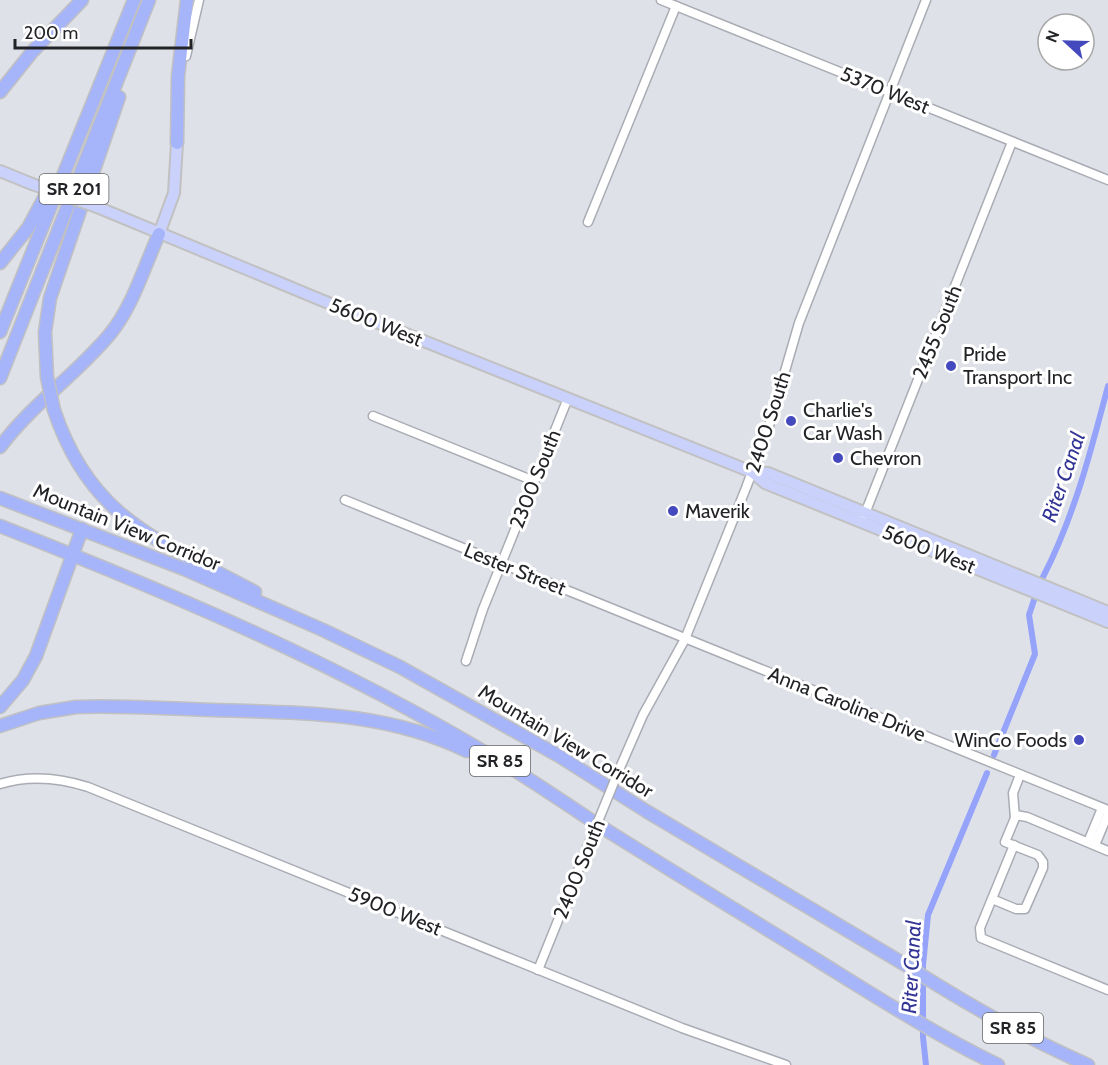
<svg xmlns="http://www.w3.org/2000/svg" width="1108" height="1065" font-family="Cabin,sans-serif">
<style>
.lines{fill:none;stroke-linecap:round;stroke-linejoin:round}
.canal{stroke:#95a3fa;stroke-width:6}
.minor-casing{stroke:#aaacb4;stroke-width:11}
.major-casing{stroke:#c1c1c2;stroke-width:14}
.highway-casing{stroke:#c1c1c2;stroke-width:15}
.minor{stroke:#fff;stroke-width:8}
.major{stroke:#cad2fc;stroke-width:10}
.highway{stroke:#a6b4fa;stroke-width:12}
.minor-bridge-casing{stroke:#aaacb4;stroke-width:11;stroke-linecap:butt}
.major-bridge-casing{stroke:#c1c1c2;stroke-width:14;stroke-linecap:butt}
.highway-bridge-casing{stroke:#c1c1c2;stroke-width:15;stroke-linecap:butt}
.minor-bridge{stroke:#fff;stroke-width:8}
.major-bridge{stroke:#cad2fc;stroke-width:10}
.highway-bridge{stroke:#a6b4fa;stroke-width:12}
.poi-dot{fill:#4449be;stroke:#fff;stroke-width:2}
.labels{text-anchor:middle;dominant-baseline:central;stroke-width:6;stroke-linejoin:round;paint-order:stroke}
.shield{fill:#fff;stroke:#646567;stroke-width:1.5}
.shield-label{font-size:18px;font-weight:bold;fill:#222326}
.street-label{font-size:20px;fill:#222326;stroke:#fff}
.poi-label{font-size:20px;fill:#222326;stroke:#fff;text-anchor:start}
.water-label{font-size:21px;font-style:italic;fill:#323496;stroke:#fff}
</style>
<rect width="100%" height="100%" fill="#dfe1e9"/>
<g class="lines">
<g class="canal">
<path d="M1043,577C1074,517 1091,451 1108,386"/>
<polyline points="994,755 1035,654 1029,615 1034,600"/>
<polyline points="926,1065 923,1037 923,965 928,915 987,773"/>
</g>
<defs>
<g id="minor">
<polyline points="661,0 1108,180"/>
<polyline points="186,56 199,0"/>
<polyline points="588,222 676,6"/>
<polyline points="373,416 534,481"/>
<polyline points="345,500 1108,810"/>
<polyline points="864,516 1012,142"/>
<polyline points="466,661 483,609 568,398"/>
<polyline points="619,770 643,715 685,639 746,488 769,426 799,323 926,0"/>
<path d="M0,784C29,775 60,778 88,787L682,1028L786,1065"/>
<polyline points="1015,815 1027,817 1108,851"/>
<polyline points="1088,842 1102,808"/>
<polyline points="1014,845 980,928 981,938 1108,990"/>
<polyline points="1095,845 1108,814"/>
<polyline points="992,899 1016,909 1025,909 1043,868 1043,862 1038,855 1005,842 1015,818 1013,793 1020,775"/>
<polyline points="538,970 590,841"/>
</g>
<g id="major">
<polyline points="0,171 32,184"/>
<polyline points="97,207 321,300 752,472 765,483 1108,622"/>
<polyline points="159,234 174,193 177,143"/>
<polyline points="752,472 768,473 1108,612"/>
</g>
<g id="highway">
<polyline points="0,92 32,52 82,0"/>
<polyline points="177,143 178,76 187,0"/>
<polyline points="0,263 28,228 49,189"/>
<polyline points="0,332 134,0"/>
<polyline points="47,377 45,332 50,298 119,97"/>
<polyline points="0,378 149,0"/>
<path d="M54,410C91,521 161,541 255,592"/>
<path d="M0,447C32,404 76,375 110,334C133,306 144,267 159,234"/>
<path d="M0,498L184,569L323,630L400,667L559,756L646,811L904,964C963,1002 1024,1037 1088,1065"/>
<path d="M0,526C170,593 339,664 496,759C529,778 560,800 592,821C668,869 744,915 820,962C878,998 936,1035 998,1065"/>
<polyline points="0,707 23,680 36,656 82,529"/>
<path d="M0,726L39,713L76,707C122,705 168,709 213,710C302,713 385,711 467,751"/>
</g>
</defs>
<use href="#minor" class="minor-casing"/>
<use href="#major" class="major-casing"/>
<use href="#highway" class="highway-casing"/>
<use href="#minor" class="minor"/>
<use href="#major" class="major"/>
<use href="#highway" class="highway"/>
<defs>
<polyline id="minor-bridge" points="590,841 619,770"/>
<polyline id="major-bridge" points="32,184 97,207"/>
<polyline id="highway-bridge" points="47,377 54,410"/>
</defs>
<use href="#minor-bridge" class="minor-bridge-casing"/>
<use href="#major-bridge" class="major-bridge-casing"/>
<use href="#highway-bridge" class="highway-bridge-casing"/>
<use href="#minor-bridge" class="minor-bridge"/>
<use href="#major-bridge" class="major-bridge"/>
<use href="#highway-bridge" class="highway-bridge"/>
</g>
<g class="poi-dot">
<circle cx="951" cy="366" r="6"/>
<circle cx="791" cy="421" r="6"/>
<circle cx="838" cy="458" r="6"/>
<circle cx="673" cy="511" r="6"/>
<circle cx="1079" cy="740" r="6"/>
</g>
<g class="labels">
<g class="shield">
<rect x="39.5" y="174" width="69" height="30" rx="4.5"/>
<rect x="470" y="746" width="60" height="30" rx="4.5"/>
<rect x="983" y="1013" width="60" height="30" rx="4.5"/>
</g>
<g class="shield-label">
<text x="74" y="189">SR 201</text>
<text x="500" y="761">SR 85</text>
<text x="1013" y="1028">SR 85</text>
</g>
<g class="street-label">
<text transform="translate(885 90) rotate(22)">5370 West</text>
<text transform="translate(376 322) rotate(22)">5600 West</text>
<text transform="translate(937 332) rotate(-68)">2455 South</text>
<text transform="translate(768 422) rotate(-72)">2400 South</text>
<text transform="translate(535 479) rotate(-68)">2300 South</text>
<text transform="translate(127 527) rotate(22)">Mountain View Corridor</text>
<text transform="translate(929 549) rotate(22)">5600 West</text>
<text transform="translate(515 569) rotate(22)">Lester Street</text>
<text transform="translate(847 704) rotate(22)">Anna Caroline Drive</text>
<text transform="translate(566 741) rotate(31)">Mountain View Corridor</text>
<text transform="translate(579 869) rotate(-68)">2400 South</text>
<text transform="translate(395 911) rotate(22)">5900 West</text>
</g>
<g class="poi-label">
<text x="963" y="354">Pride<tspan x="963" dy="23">Transport Inc</tspan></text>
<text x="803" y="410">Charlie's<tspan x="803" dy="23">Car Wash</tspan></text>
<text x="850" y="458">Chevron</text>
<text x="685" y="511">Maverik</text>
<text x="1067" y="740" text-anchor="end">WinCo Foods</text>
</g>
<g class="water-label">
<text transform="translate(1063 477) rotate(-71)">Riter Canal</text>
<text transform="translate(911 967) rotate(-87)">Riter Canal</text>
</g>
</g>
<g transform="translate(1066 42) rotate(292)"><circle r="28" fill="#ffffff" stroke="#a7a7a8" stroke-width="1.5"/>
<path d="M0-4.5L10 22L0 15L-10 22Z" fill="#4449be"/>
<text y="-9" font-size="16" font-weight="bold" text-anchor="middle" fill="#222326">N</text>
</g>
<path d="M15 39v9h176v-9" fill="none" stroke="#222326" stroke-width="3"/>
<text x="24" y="39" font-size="18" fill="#222326" stroke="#ffffff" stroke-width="4.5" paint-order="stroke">200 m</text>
</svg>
